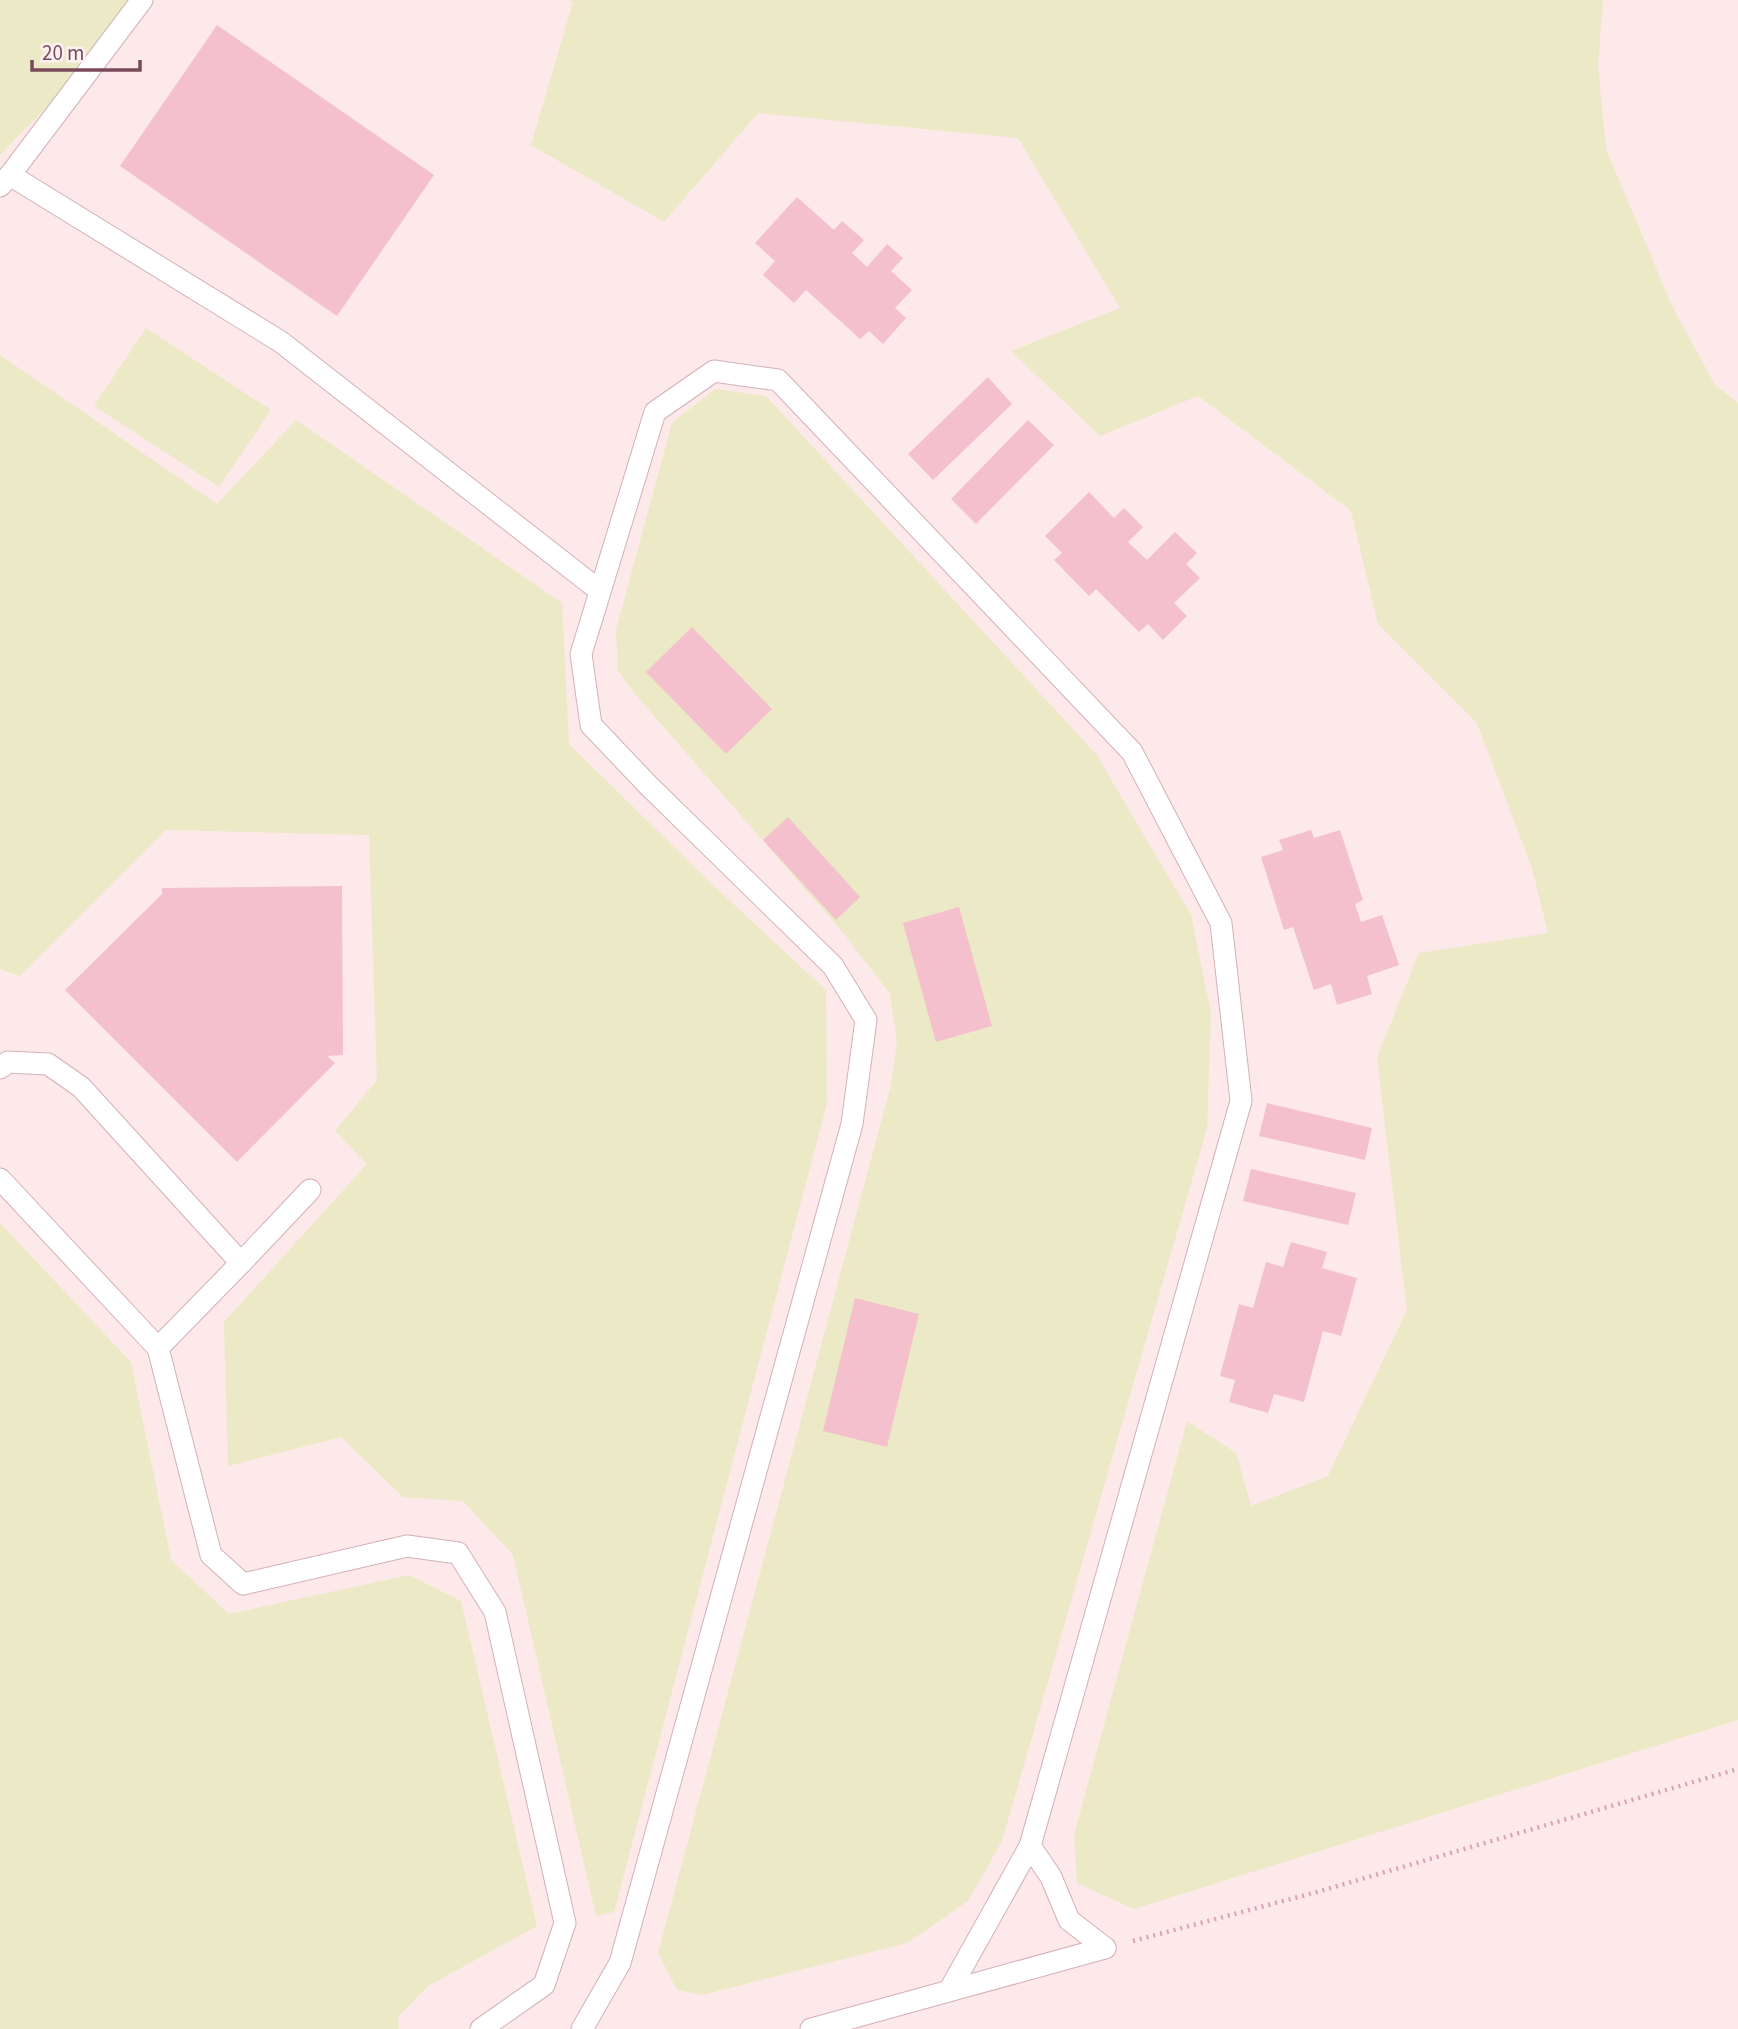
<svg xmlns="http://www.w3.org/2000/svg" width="1738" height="2029" font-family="'Source Sans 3',sans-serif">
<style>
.green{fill:#ece9c6}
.building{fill:#f4c0ce}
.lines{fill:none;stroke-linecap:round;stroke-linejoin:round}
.lane-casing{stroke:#d3b0b8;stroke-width:23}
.path{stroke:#d9a2b2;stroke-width:4.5;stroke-dasharray:2 5;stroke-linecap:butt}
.lane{stroke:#fff;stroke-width:21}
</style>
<rect width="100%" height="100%" fill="#fde9ea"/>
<g class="green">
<polygon points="0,0 151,0 0,155"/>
<polygon points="567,0 1603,0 1598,66 1606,149 1672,306 1715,385 1738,403 1738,1720 1134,1909 1077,1883 1074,1835 1187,1421 1236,1453 1251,1506 1328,1476 1407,1310 1377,1058 1419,953 1548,933 1532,868 1477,723 1378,624 1351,511 1198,396 1100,436 1011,351 1120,308 1018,138 758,113 664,222 531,145 573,2"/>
<polygon points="146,328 271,410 219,487 94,406"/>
<polygon points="0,355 217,504 296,420 562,603 569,744 716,888 826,990 827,1103 614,1912 596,1916 513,1555 463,1501 403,1497 341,1437 228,1466 224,1322 367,1164 335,1131 377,1080 369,835 166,830 20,976 0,969"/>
<polygon points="715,389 766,396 1096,754 1191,915 1211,1013 1207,1128 1002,1841 968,1901 907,1943 702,1995 677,1990 658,1953 891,1085 897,1041 890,994 845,935 635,694 618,671 616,630 672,423"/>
<polygon points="0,1223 131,1362 171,1560 229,1614 409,1575 461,1601 537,1926 428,1986 398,2017 399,2029 0,2029"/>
</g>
<g class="building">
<polygon points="217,25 434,175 337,316 120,166"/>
<polygon points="797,197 834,230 842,221 864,240 852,253 867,267 887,244 903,258 891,271 912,290 895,308 906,318 883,344 869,331 860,339 806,290 794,303 763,275 775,261 755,243"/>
<polygon points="988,377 1012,404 933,480 908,454"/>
<polygon points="1028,420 1054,445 976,524 951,499"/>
<polygon points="1089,492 1114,518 1124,508 1143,527 1128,542 1147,560 1175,532 1197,553 1186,564 1200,578 1174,603 1187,616 1163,640 1148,624 1139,632 1096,589 1089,596 1054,560 1062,553 1045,536"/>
<polygon points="692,627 772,709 726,754 646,672"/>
<polygon points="788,817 860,897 836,920 763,840"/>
<polygon points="1311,830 1314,838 1340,830 1363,900 1355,904 1361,922 1382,915 1399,965 1367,976 1372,994 1337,1005 1331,984 1314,990 1293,927 1284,930 1261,857 1283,850 1279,840"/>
<polygon points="342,886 343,1055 327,1056 335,1063 237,1162 65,990 162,894 162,888"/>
<polygon points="959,907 992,1026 936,1042 903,923"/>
<polygon points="1267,1103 1372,1128 1365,1160 1259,1136"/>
<polygon points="1251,1169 1356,1193 1348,1225 1243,1201"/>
<polygon points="1291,1242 1327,1252 1322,1268 1357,1278 1341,1336 1323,1331 1304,1402 1274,1394 1268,1413 1229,1402 1235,1380 1220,1376 1239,1304 1253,1308 1266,1262 1283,1267"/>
<polygon points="855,1298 919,1314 887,1447 823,1431"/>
</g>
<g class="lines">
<defs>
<g id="lane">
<polyline points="10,175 142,0"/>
<polyline points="0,186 10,175 281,342 600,591"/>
<polyline points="0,1068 8,1062 48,1064 81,1087 241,1263 158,1348 211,1555 243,1584 407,1546 458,1553 495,1612 565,1923 544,1985 481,2029"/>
<polyline points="0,1179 158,1348"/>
<polyline points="241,1263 310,1190"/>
<polyline points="1030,1846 1051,1877 1069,1920 1105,1948"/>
<polyline points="949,1991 1105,1948"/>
<polyline points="582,2029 620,1963 852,1124 866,1020 833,966 648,785 591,725 581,654 655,412 714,371 778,380 1132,752 1221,923 1241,1101 1030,1846 949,1991 811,2029"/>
</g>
</defs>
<use href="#lane" class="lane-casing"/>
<polyline class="path" points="1133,1941 1317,1892 1738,1769"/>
<use href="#lane" class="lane"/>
</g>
<path d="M32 60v10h108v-10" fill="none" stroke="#794b5a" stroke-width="3.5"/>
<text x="42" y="60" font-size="21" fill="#794b5a" stroke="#fff0f1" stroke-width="5" paint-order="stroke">20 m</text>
</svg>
